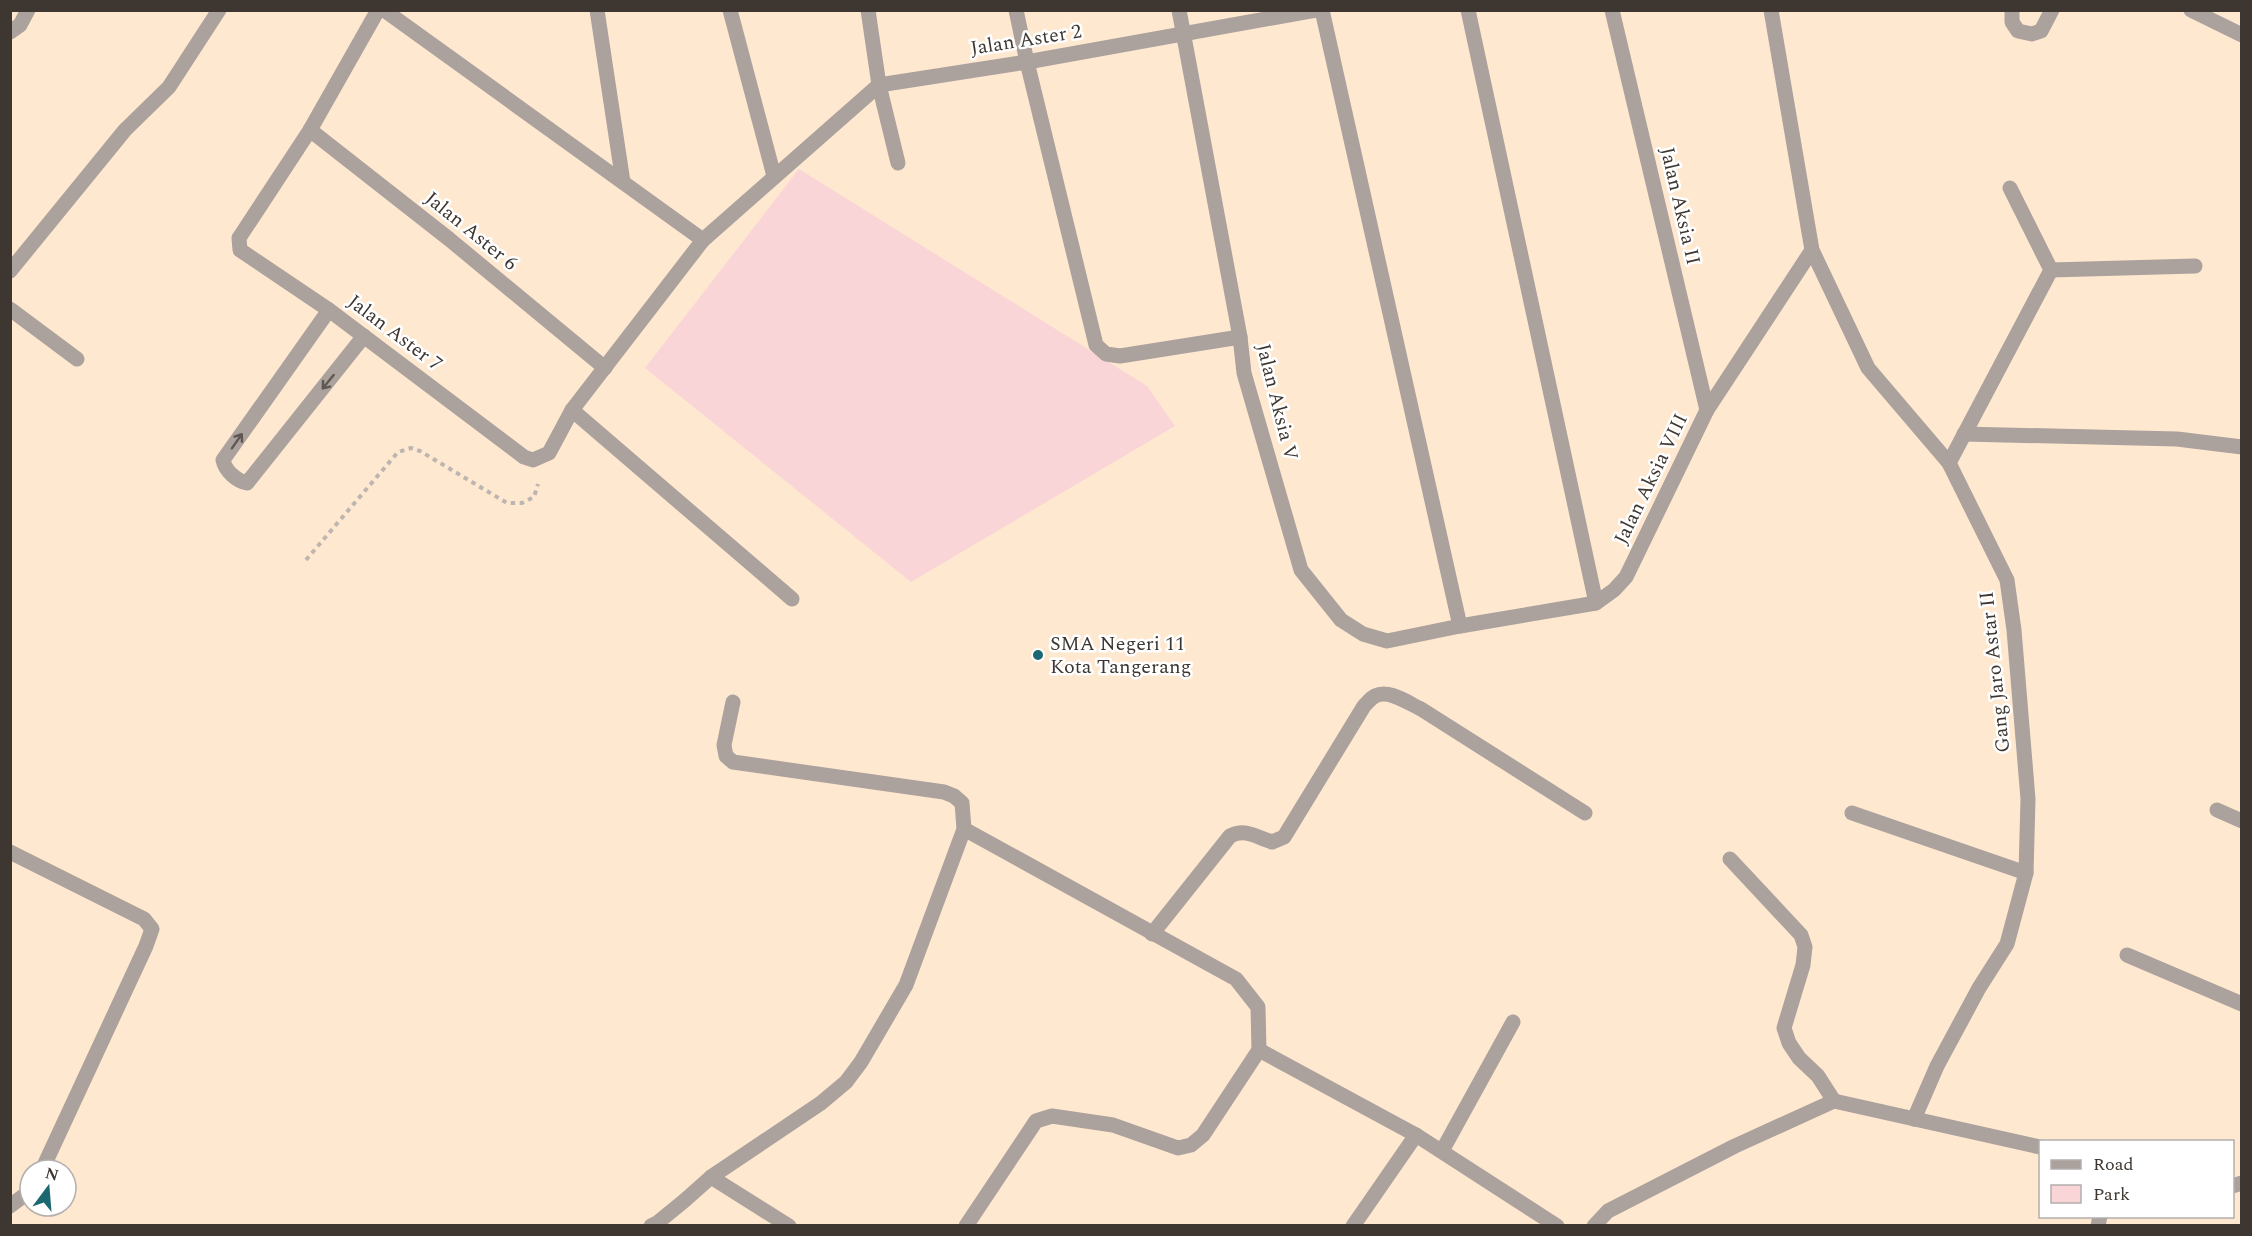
<svg xmlns="http://www.w3.org/2000/svg" width="2252" height="1236" font-family="Spectral,serif">
<style>
.built{fill:#ffe8d0;fill-rule:evenodd}
.green{fill:#fad5d7}
.lines{fill:none;stroke-linecap:round;stroke-linejoin:round}
.path{stroke:#bdb6b0;stroke-width:4;stroke-dasharray:4.5 4.5;stroke-linecap:butt}
.minor{stroke:#aba19d;stroke-width:15}
.oneway{stroke:#5f5751}
.poi-dot{fill:#1c6870;stroke:#fff;stroke-width:2}
.labels{text-anchor:middle;dominant-baseline:central;stroke-width:5;stroke-linejoin:round;paint-order:stroke}
.street-label{font-size:20px;fill:#3e3731;stroke:#fff}
.poi-label{font-size:20px;fill:#3e3731;stroke:#fff;text-anchor:start}
</style>
<rect width="100%" height="100%" fill="#fcf5ee"/>
<path class="built" d="M10,11H2241V1225H11ZM2040,1142H2232V1216H2040ZM30,1170H66V1206H30Z"/>
<polygon class="green" points="799,169 1147,386 1175,426 911,582 645,368"/>
<g class="lines">
<polyline class="path" points="306,560 398,452 411,448 420,451 507,503 522,503 534,497 538,484"/>
<g class="minor">
<polyline points="378,10 310,130 243,232 239,238 240,250 329,310 524,457 533,460 549,453 572,410 703,240"/>
<polyline points="384,10 703,240 879,85 1027,62 1316,10"/>
<polyline points="597,10 623,182"/>
<polyline points="730,10 774,176"/>
<polyline points="868,10 879,85 898,163"/>
<polyline points="1016,10 1027,62 1096,345 1106,354 1120,356 1240,337"/>
<polyline points="1179,10 1240,337 1244,373 1301,570 1341,620 1363,634 1387,641 1460,626 1322,10"/>
<polyline points="1468,10 1596,603"/>
<polyline points="1612,10 1707,410"/>
<polyline points="1771,10 1812,250 1868,368 1949,463 2007,580 2014,630 2028,799 2026,873 2007,944 1979,988 1937,1066 1914,1119"/>
<polyline points="2012,10 2012,22 2018,31 2032,34 2041,31 2052,10"/>
<polyline points="2191,10 2242,35"/>
<polyline points="10,32 20,25 28,10"/>
<polyline points="310,130 449,239 605,368"/>
<polyline points="2051,270 2195,266"/>
<polyline points="10,271 125,130 169,87 219,10"/>
<polyline points="10,309 77,359"/>
<path d="M329,310L223,460C225,471 237,481 247,483L364,336"/>
<polyline points="572,410 792,599"/>
<polyline points="1964,434 2177,439 2242,447"/>
<polyline points="1949,463 2051,270 2010,188"/>
<polyline points="1460,626 1596,603 1614,590 1626,577 1707,410 1812,250"/>
<polyline points="2217,810 2242,821"/>
<polyline points="1852,813 2026,873"/>
<polyline points="964,829 1236,979 1258,1007 1259,1050 1203,1135 1191,1145 1178,1148 1113,1125 1052,1116 1036,1121 966,1226"/>
<polyline points="10,852 144,919 152,929 146,946 42,1170"/>
<polyline points="1730,859 1801,935 1805,947 1803,965 1784,1028 1789,1043 1799,1058 1818,1076 1834,1101"/>
<path d="M1152,934L1230,836C1246,828 1256,837 1272,842L1284,837L1364,706C1367,703 1371,698 1375,696C1389,689 1408,703 1421,709L1585,813"/>
<polyline points="2127,955 2242,1004"/>
<polyline points="1259,1050 1416,1135 1557,1226"/>
<polyline points="1442,1151 1513,1022"/>
<polyline points="711,1177 789,1226"/>
<polyline points="2232,1186 2242,1183"/>
<polyline points="10,1206 30,1191"/>
<polyline points="651,1226 657,1223 684,1201 711,1177 821,1103 846,1082 861,1062 906,985 964,829 962,803 954,796 944,792 733,762 726,756 724,745 733,702"/>
<polyline points="1353,1226 1416,1135"/>
<polyline points="1594,1226 1608,1211 1735,1146 1834,1101 2040,1147"/>
<polyline points="2098,1226 2100,1216"/>
</g>
</g>
<defs><path id="oneway-shaft" d="M-6 0H5M1.5-3L5.5 0L1.5 3" fill="none" stroke-width="1.6" stroke-linecap="round" stroke-linejoin="round" transform="scale(1.5)"/></defs>
<g class="oneway">
<use href="#oneway-shaft" transform="translate(328 382) rotate(129)"/>
<use href="#oneway-shaft" transform="translate(237 441) rotate(-55)"/>
</g>
<circle class="poi-dot" cx="1038" cy="655" r="6"/>
<g class="labels">
<g class="street-label">
<text transform="translate(1026 40) rotate(-9)">Jalan Aster 2</text>
<text transform="translate(1680 206) rotate(77)">Jalan Aksia II</text>
<text transform="translate(471 231) rotate(39)">Jalan Aster 6</text>
<text transform="translate(395 333) rotate(37)">Jalan Aster 7</text>
<text transform="translate(1277 402) rotate(76)">Jalan Aksia V</text>
<text transform="translate(1651 479) rotate(-64)">Jalan Aksia VIII</text>
<text transform="translate(1995 672) rotate(-96)">Gang Jaro Astar II</text>
</g>
<g class="poi-label">
<text x="1050" y="644">SMA Negeri 11<tspan x="1050" dy="23">Kota Tangerang</tspan></text>
</g>
</g>
<rect width="2252" height="1236" fill="none" stroke="#3e3731" stroke-width="24"/>
<rect x="2039" y="1140" width="195" height="78" fill="#ffffff" stroke="#b2afad" stroke-width="1.5"/>
<rect x="2051" y="1160" width="30" height="9" fill="#aba19d" stroke="#b2afad" stroke-width="1.5"/>
<text x="2093" y="1170" font-size="18" fill="#3e3731">Road</text>
<rect x="2051" y="1185" width="30" height="18" fill="#fad5d7" stroke="#b2afad" stroke-width="1.5"/>
<text x="2093" y="1200" font-size="18" fill="#3e3731">Park</text>
<g transform="translate(48 1188) rotate(16)"><circle r="28" fill="#ffffff" stroke="#b2afad" stroke-width="1.5"/>
<path d="M0-4.5L10 22L0 15L-10 22Z" fill="#1c6870"/>
<text y="-9" font-size="16" font-weight="bold" text-anchor="middle" fill="#3e3731">N</text>
</g>
</svg>
